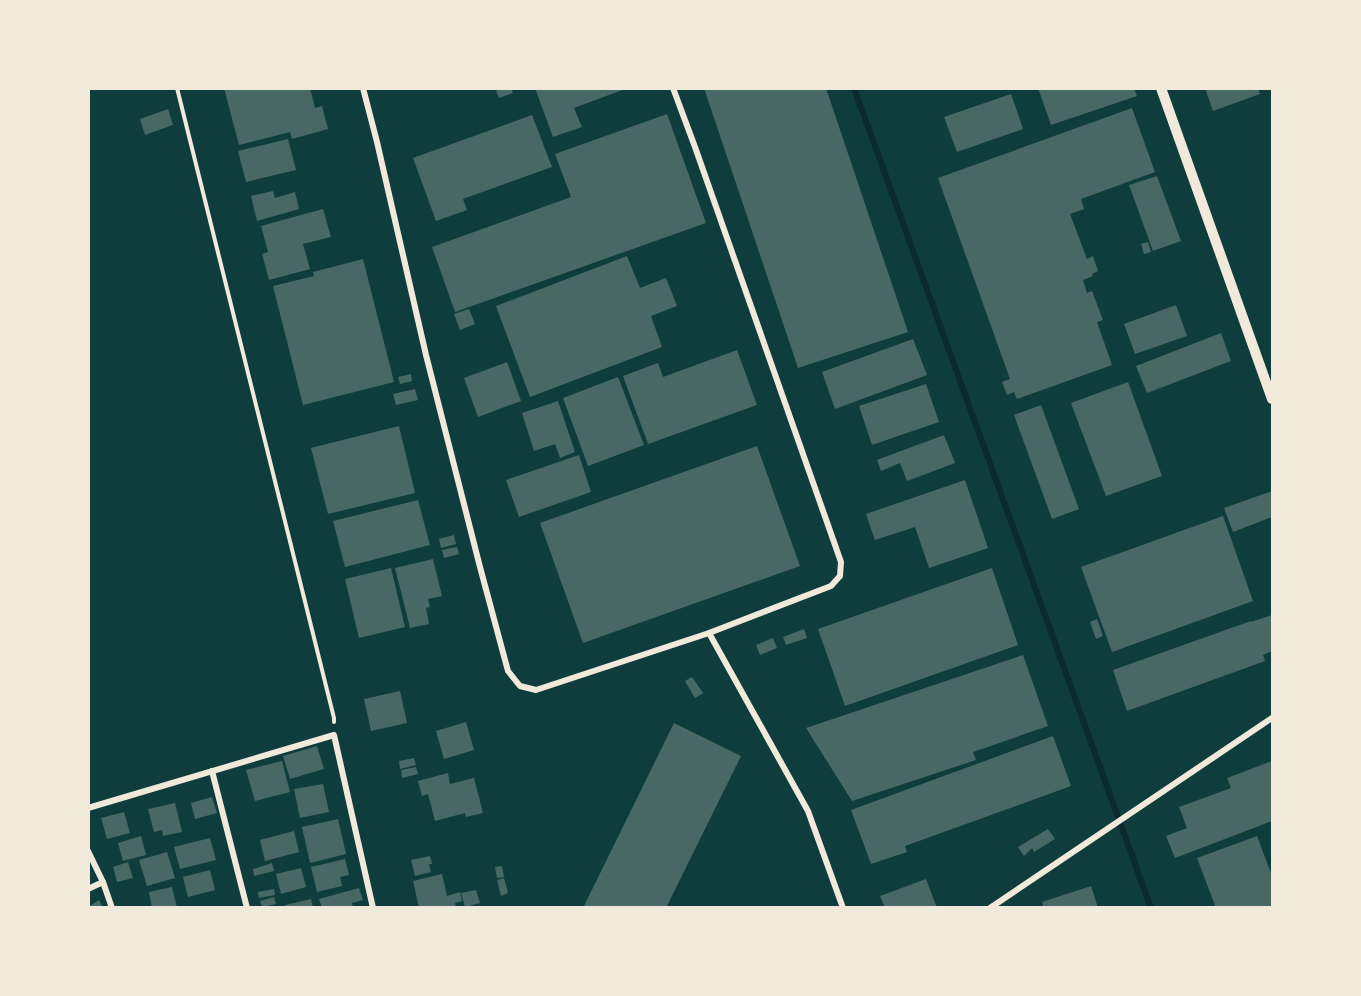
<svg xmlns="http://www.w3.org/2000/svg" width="1361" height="996" font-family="Overpass,sans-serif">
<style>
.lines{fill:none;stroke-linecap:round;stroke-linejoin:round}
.stream{stroke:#0a2a2b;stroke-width:6}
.building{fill:#486865}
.path{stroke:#f1e9da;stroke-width:4}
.minor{stroke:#f1e9da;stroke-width:6}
.tertiary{stroke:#f1e9da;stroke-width:10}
</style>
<rect width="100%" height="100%" fill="#0f3d3e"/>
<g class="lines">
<polyline class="stream" points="854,88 1151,908"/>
</g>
<g class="building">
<polygon points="224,88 310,88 315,108 322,106 328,129 292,139 290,132 239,145"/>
<polygon points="503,88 511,88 513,93 499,98 496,91"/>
<polygon points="535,88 625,88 625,89 574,108 582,127 553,137"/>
<polygon points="704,88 826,88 908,332 798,368"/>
<polygon points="1038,88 1134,88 1137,96 1051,125"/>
<polygon points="1205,88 1258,88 1260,94 1213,111"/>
<polygon points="1011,94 1023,129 957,152 944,117"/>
<polygon points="1132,108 1155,172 1081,199 1084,209 1070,214 1087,259 1093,256 1098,271 1092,274 1093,276 1083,280 1087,293 1092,291 1103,320 1097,322 1112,365 1017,399 1014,392 1007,395 1002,382 1010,379 938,178"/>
<polygon points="168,109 173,125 145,135 140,119"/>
<polygon points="667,114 706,223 455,312 432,247 571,197 555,154"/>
<polygon points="532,115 552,167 463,199 467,210 436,221 413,158"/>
<polygon points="288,139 296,170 246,182 238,151"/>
<polygon points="1157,176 1181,241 1153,251 1129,185"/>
<polygon points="273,191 275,198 295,192 299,209 257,221 251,196"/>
<polygon points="323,209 331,237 303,244 310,269 269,280 262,254 268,252 261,226"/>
<polygon points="1148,242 1151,252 1144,254 1141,244"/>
<polygon points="627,256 640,288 666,278 677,306 651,316 662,347 530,397 496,306"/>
<polygon points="363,259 394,382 303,405 273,286 314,276 313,272"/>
<polygon points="1176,305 1187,336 1135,354 1124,324"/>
<polygon points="469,309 475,324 460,330 454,314"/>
<polygon points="1221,333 1231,361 1147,393 1136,366"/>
<polygon points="913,339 927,375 835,409 822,372"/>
<polygon points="737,350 757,405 648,444 623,376 658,363 663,377"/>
<polygon points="507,362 521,401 478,417 464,378"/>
<polygon points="411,374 412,381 400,384 398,377"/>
<polygon points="618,377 644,445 588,466 563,398"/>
<polygon points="1128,382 1162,476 1106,496 1071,403"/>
<polygon points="926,384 939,422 872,445 859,406"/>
<polygon points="415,389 418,400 396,405 393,394"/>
<polygon points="558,401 575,452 560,458 555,444 534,451 522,413"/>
<polygon points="1041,405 1079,509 1052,519 1014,415"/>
<polygon points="399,426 415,493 328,514 311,448"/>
<polygon points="944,435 955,463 907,481 900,463 881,471 877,460"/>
<polygon points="757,446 800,566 583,643 540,523"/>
<polygon points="579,455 591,492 519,517 506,480"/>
<polygon points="965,480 988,548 929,568 915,527 875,540 866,514"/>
<polygon points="1272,491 1272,517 1233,532 1224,508"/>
<polygon points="418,500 430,545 345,567 333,521"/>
<polygon points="1223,516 1253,601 1112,652 1081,567"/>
<polygon points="454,535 456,544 441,548 439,539"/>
<polygon points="457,547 459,554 444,558 442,550"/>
<polygon points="433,559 442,596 428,599 430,607 426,608 429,624 410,628 395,568"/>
<polygon points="391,568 405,627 359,638 345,579"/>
<polygon points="992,568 1018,645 845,706 818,629"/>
<polygon points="1272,615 1272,651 1263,655 1265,661 1127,711 1113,670 1251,621 1251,622"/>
<polygon points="1097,619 1103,636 1096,639 1090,622"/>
<polygon points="804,629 807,638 786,645 783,637"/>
<polygon points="773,638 777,648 760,655 756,645"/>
<polygon points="1023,655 1048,726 973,752 976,760 852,801 806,728"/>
<polygon points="692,677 703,693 695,698 685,681"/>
<polygon points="400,691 407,723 371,731 364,699"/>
<polygon points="466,722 474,750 444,759 436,731"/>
<polygon points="674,723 741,756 666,908 583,908"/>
<polygon points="1053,736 1071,786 905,846 907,852 871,864 851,810"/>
<polygon points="317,746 324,769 290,779 283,756"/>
<polygon points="414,758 416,765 400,769 399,761"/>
<polygon points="282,761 290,792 255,801 246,770"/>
<polygon points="1272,761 1272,821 1175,858 1166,836 1187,828 1179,807 1231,788 1227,778"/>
<polygon points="416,767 418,774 402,778 401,770"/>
<polygon points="448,773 450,784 474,778 483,813 466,817 465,813 435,821 428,794 422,796 418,781"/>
<polygon points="323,784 329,812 300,818 294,789"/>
<polygon points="212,797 217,813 195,819 191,803"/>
<polygon points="175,803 182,832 163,836 162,830 154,832 148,809"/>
<polygon points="124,812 130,833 107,839 101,818"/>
<polygon points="338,819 346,854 310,863 302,827"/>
<polygon points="1048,829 1055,839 1034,852 1032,848 1024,856 1018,847"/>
<polygon points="294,831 299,852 265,861 260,840"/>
<polygon points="141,836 146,855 123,861 118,843"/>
<polygon points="1257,836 1272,876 1272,908 1216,908 1197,858"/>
<polygon points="210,838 216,860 180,869 174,847"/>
<polygon points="167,852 175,878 147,886 139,860"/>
<polygon points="430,856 432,864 429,864 431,872 415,876 411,860"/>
<polygon points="345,859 349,875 340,877 342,886 317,892 311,867"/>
<polygon points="128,862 133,878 117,882 113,867"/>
<polygon points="272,863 274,871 254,876 253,869"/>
<polygon points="502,866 504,877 497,878 495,867"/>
<polygon points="301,868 306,887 281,894 276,874"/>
<polygon points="210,870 215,890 188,897 183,877"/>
<polygon points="442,874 447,896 460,892 462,901 455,903 456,908 419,908 413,881"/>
<polygon points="504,878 508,893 501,896 497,880"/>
<polygon points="926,879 937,908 885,908 880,896"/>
<polygon points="1091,886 1098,908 1044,908 1042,902"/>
<polygon points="172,887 177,908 152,908 149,892"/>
<polygon points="359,888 363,900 352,903 353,908 322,908 319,899"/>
<polygon points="274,889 275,895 259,898 258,892"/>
<polygon points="476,890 480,903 465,907 461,893"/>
<polygon points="274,897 276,904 262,907 260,901"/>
<polygon points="311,899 313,908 285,908 285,905"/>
<polygon points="99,900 103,908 88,908 88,907"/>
</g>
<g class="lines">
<polyline class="path" points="177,88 334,718 334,722"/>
<g class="minor">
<polyline points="363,88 377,142 426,355 480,567 508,671 520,686 536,690 709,633 831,586 840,576 841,562 695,147 673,88"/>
<polyline points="709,633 808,811 843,908"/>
<polyline points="212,771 247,908"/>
<polyline points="88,808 334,735 373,908"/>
<polyline points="88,851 103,882 112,908"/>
<polyline points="88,889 103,882"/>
<polyline points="990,908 1272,718"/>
</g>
<polyline class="tertiary" points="1161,88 1272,399"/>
</g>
<rect width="1361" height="996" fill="none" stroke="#f1e9da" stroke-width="180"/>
</svg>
